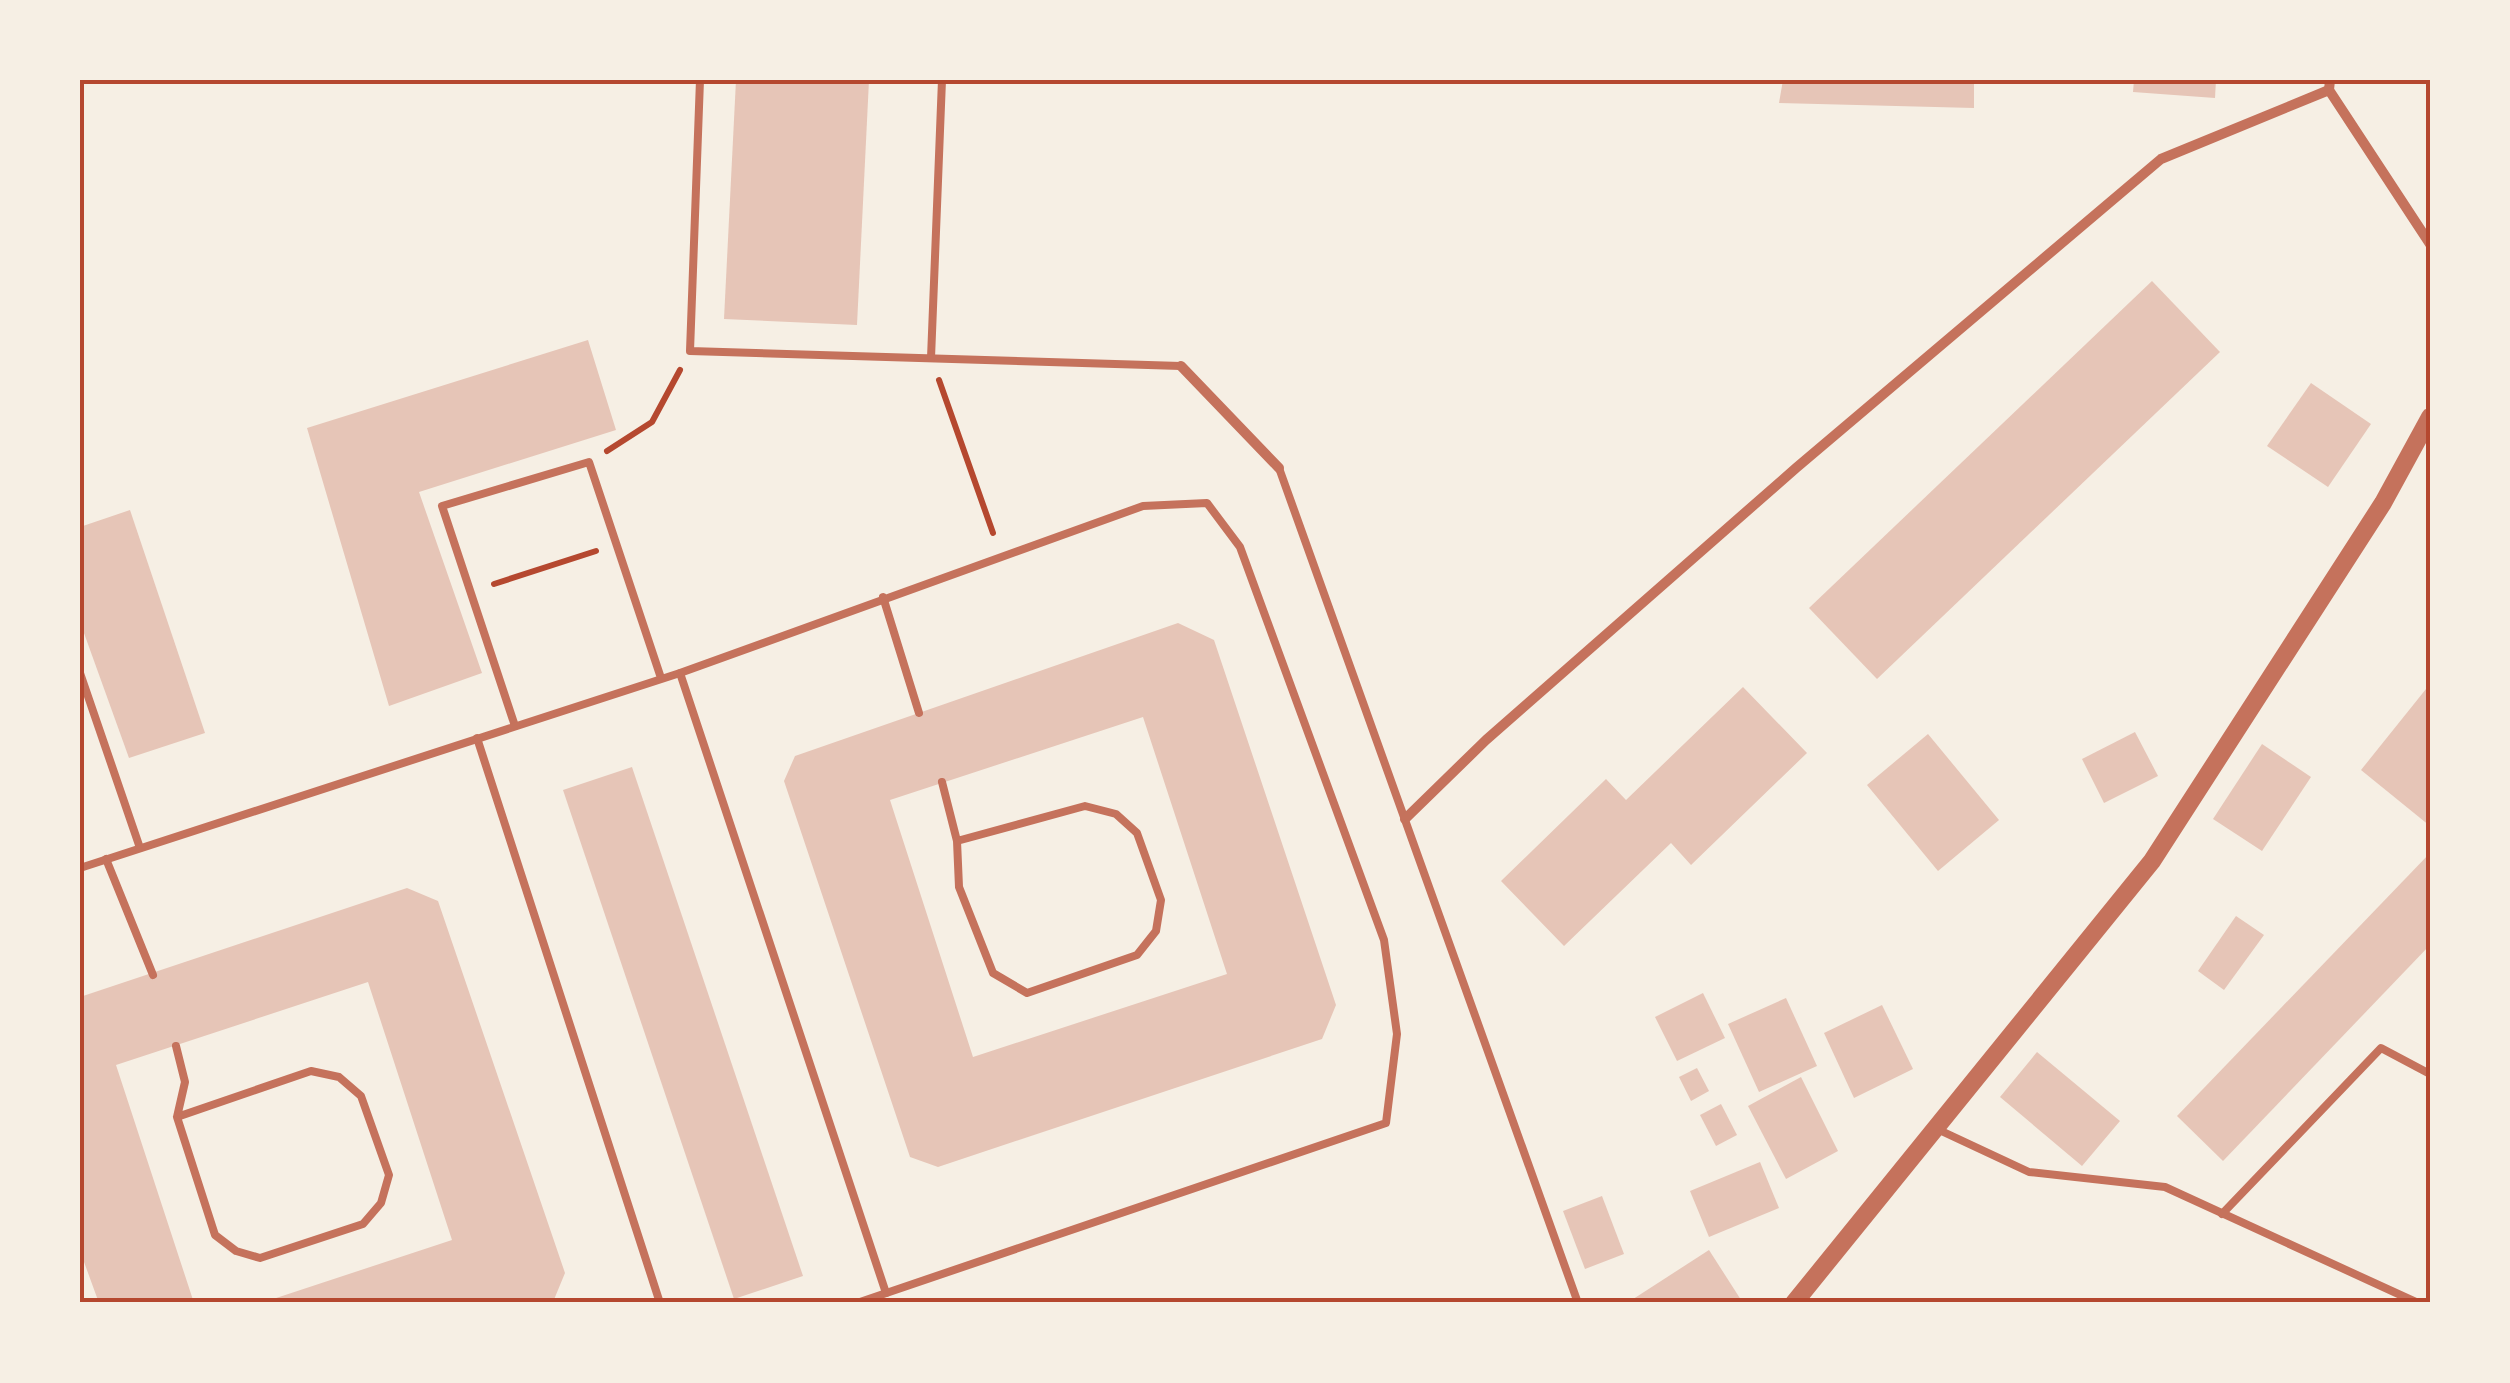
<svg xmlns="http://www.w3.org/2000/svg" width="2510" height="1383" font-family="'Sofia Sans Condensed',sans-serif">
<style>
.building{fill:#e6c5b7;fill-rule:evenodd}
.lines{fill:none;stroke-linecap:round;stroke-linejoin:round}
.path{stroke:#b5482f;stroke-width:6}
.service{stroke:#c5725c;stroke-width:8}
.minor{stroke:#c5725c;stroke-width:10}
.tertiary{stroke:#c5725c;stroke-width:18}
.neatline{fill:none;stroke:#b5482f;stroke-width:4}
</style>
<rect width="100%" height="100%" fill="#f6efe4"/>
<g class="building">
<polygon points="736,80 869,80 857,325 724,319"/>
<polygon points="1783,80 1974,80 1974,108 1779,103"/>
<polygon points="2134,80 2216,80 2215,98 2133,92"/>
<polygon points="2152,281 2220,352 1877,679 1809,608"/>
<polygon points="588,340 616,430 419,492 482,673 389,706 307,428"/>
<polygon points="2311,383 2371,424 2328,487 2267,446"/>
<polygon points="130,510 205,733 129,758 80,622 80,527"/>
<path d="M1178,623L1214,640L1336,1005L1322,1039L938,1167L910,1157L784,781L795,756ZM1143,717L1227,974L973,1057L890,800Z"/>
<polygon points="2430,684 2430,826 2361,770"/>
<polygon points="1743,687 1807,753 1691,865 1671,843 1564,946 1501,881 1606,779 1626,800"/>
<polygon points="2135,732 2158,776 2104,803 2082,759"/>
<polygon points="1928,734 1999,820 1938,871 1867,785"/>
<polygon points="2262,744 2311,777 2262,851 2213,819"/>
<polygon points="632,767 803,1276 734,1299 563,790"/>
<polygon points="2430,853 2430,945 2223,1161 2177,1116"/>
<polygon points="407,888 438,901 565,1273 553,1302 261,1303 452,1240 368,982 116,1065 194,1303 99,1303 80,1251 80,997"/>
<polygon points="2236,916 2264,935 2224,990 2198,971"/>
<polygon points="1703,993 1725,1038 1677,1061 1655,1017"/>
<polygon points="1786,998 1817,1066 1759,1092 1728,1024"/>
<polygon points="1882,1005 1913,1069 1854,1098 1824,1033"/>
<polygon points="2037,1052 2120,1121 2082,1166 2000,1097"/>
<polygon points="1697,1068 1709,1091 1691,1101 1679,1077"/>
<polygon points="1801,1077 1838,1151 1786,1179 1748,1106"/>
<polygon points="1721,1104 1737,1135 1716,1146 1700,1115"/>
<polygon points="1760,1162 1779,1208 1709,1237 1690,1191"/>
<polygon points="1602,1196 1624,1254 1585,1269 1563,1211"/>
<polygon points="1709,1250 1743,1303 1627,1303"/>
</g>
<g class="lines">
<g class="path">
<polyline points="939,380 993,533"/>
<polyline points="607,451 652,422 680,370"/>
<polyline points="494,584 596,551"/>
</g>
<g class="service">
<polyline points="700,80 690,351 1181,366"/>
<polyline points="931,358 942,80"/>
<polyline points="1279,468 1578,1303"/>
<polyline points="883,597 919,713"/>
<polyline points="80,673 140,848"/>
<polyline points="680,673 886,1293"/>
<polyline points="515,726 442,506 589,462 661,678"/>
<polyline points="477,738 660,1303"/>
<polyline points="942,782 957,841 959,887 993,973 1027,993 1137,955 1156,931 1161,900 1137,833 1116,814 1085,806 957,841"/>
<polyline points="106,859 153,975"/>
<polyline points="80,868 680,673 1143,506 1207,503 1240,547 1384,940 1397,1034 1386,1123 857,1303"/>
<polyline points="176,1046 185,1082 177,1117 215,1235 236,1251 260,1258 363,1224 381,1203 389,1175 361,1096 339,1077 311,1071 177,1117"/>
<polyline points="1937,1129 2029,1172 2165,1187 2418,1303"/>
<polyline points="2222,1214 2381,1048 2430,1074"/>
</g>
<g class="minor">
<polyline points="2330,80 2329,90 2430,244"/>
<polyline points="1181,366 1279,468"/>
<polyline points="1405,819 1486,740 1796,468 2161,159 2329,90"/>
</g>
<polyline class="tertiary" points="1794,1303 2152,861 2383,503 2430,417"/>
</g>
<rect width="2510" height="1383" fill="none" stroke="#f6efe4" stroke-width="165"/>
<rect x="82" y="82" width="2346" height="1218" class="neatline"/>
</svg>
